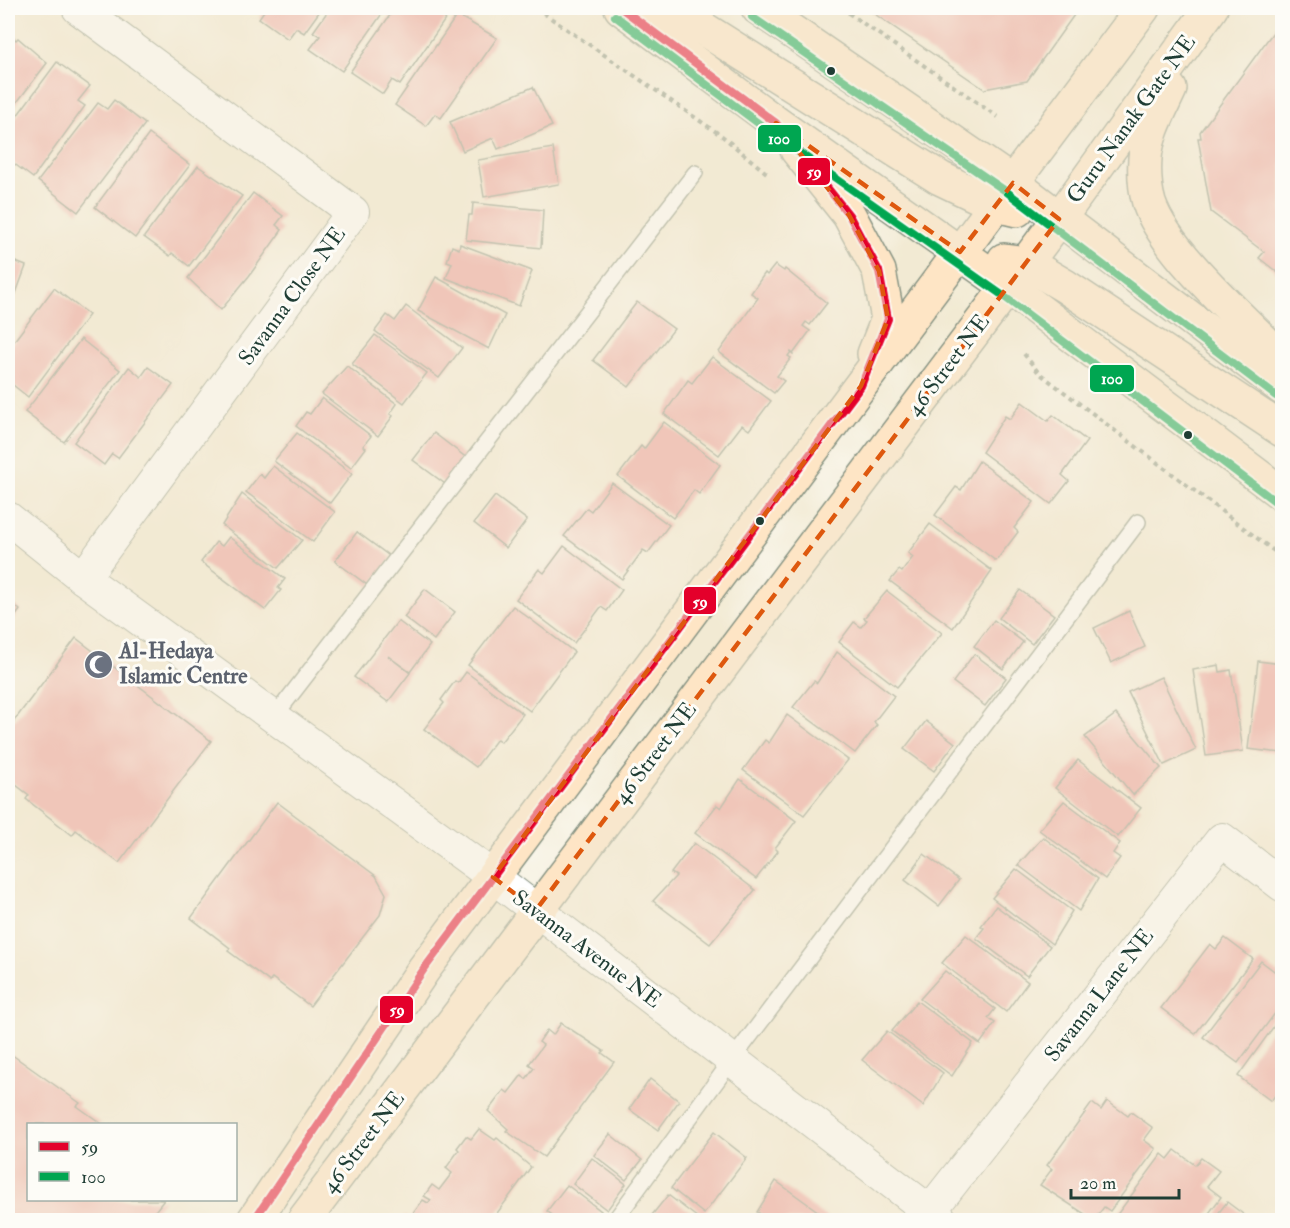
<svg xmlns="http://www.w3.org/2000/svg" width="1290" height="1228" font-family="'IM FELL Double Pica',serif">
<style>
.building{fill:#ed9b99}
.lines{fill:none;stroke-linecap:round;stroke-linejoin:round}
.lane-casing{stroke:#889484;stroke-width:18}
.street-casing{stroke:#889484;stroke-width:34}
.secondary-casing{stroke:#889484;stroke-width:36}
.path{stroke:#889484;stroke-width:4;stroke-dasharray:4.5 4.5;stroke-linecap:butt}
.lane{stroke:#fff;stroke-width:15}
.street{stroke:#fff;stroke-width:32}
.secondary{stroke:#fee5c5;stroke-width:33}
.bus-1-casing{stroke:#fdfcf7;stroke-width:12}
.bus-2-casing{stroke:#fdfcf7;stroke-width:12}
.bus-1{stroke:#e4002b;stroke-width:8}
.bus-2{stroke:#00a651;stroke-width:8}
.marked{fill:none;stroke:#de580e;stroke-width:4.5;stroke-dasharray:12 8;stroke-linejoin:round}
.bus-dot{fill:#1f3d34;stroke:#fdfcf7;stroke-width:2}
.labels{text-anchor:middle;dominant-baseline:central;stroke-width:6;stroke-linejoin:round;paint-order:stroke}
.street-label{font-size:22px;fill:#1f3d34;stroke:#fdfcf7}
.worship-label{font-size:22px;font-weight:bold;fill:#5b616d;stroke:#fdfcf7;text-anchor:start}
.line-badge{stroke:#fdfcf7;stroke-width:2}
.badge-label{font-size:16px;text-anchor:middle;font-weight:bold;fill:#fff}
</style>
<rect width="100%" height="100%" fill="#fdfcf7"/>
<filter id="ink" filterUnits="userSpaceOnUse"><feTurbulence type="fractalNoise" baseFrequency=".0167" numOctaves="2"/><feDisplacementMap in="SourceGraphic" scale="12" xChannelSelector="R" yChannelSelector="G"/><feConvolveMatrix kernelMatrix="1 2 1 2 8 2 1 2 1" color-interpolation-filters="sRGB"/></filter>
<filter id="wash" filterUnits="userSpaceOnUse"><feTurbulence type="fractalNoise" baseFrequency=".008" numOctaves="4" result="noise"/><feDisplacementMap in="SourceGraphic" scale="24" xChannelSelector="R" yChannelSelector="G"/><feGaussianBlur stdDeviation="1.35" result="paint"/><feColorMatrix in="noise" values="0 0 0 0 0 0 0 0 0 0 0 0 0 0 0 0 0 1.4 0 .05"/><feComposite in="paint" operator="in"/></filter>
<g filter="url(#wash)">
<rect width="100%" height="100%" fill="#f2ead3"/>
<g id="blocks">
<g class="building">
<polygon points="266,8 322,8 304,33 296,28 288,39 259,18"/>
<polygon points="330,8 386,8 342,71 310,49 320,36 313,32"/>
<polygon points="395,8 446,8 451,11 400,85 392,80 383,94 350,72"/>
<polygon points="866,8 1079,8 1027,81 984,89"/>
<polygon points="457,15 497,38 441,118 435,114 426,126 395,105"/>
<polygon points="1282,20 1282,276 1259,258 1264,252 1211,212 1198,138 1201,138 1200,132"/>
<polygon points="8,33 16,40 18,38 47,63 8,114"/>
<polygon points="57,62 90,86 78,101 85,106 33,178 8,159 8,128"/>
<polygon points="533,87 552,126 498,149 493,138 463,151 450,122"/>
<polygon points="114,100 145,124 78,212 38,181 98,103 107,109"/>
<polygon points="149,134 190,165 135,238 95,207"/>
<polygon points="553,148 559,184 484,197 478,160"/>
<polygon points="198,166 242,196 189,266 172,253 170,256 144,237"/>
<polygon points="253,193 283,216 276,225 282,230 249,276 221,310 188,278"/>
<polygon points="473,203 543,210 541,248 466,240 469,215 472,215"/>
<polygon points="460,244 532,271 519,306 446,278 452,263 447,261 452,246 459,249"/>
<polygon points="8,259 26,266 8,315"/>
<polygon points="775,265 784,271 785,269 827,303 810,325 806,322 803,326 810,331 793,354 791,352 788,356 791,358 777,376 784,381 774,393 719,352 758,298 751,293 765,273 767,275"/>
<polygon points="436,277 505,315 489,349 418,311"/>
<polygon points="54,288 89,315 28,397 8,381 8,349"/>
<polygon points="637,302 674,329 629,387 593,360"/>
<polygon points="406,306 462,348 439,378 375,331 387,315 395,321"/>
<polygon points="375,335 427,373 404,403 352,364"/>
<polygon points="81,339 120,370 64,442 25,412"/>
<polygon points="712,357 771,401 749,430 742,425 719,455 664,414 688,380 692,383"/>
<polygon points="347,366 397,404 390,414 393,416 378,436 322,394"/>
<polygon points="129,367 141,377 148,367 173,385 118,458 112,454 104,465 74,442"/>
<polygon points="322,398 371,436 363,446 366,448 351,468 296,426 306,412 310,414"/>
<polygon points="1022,402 1048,421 1053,415 1087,441 1062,475 1069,481 1051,504 982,452 1005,416 1010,419"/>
<polygon points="664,422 720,465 699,494 694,490 673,518 618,476 641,446 644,449"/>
<polygon points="297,433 352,474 330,503 274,461"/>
<polygon points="434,433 468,459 448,486 413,460"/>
<polygon points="979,461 1034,502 1014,528 1018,532 996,561 935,515 956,487 961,490"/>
<polygon points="273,466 335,512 313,542 246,492 260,474 264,478"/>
<polygon points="612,483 669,525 648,553 643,550 622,579 564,536 587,508 591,511"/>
<polygon points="242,494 302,540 278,568 222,525"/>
<polygon points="495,496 527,520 506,548 474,523"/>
<polygon points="930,524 992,571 953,628 890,581 899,570 902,572 913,557 908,553"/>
<polygon points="357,532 392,558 370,587 335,561"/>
<polygon points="229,537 285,579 278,588 281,590 265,610 201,562 216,542 222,546"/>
<polygon points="564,546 622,590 607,611 601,607 574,643 516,599 539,569 544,573"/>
<polygon points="425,589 455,612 434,640 404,617"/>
<polygon points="1020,590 1054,615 1032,644 999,618"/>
<polygon points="887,591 942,633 897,687 839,642 854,622 861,627 867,620 864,618"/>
<polygon points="8,600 20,610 8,626"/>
<polygon points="513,606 574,652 530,711 468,665"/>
<polygon points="1129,611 1145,647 1111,663 1094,628"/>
<polygon points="994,620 1023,642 1003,669 974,646"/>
<polygon points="398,621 430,645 410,672 388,656 410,673 388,702 354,677"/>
<polygon points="76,638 211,741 119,863 76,830 72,835 26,799 29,795 8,779 8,729"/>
<polygon points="837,652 894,696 874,722 877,725 855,753 793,707 814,681 817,683"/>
<polygon points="974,654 1006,678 985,706 953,682"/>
<polygon points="1258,661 1282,664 1282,753 1248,749"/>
<polygon points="1219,665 1220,672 1231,670 1243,751 1206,756 1193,670"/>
<polygon points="466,672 523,714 501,742 497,739 476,767 424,729 444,703 441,700 455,681 458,683"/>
<polygon points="1161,677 1196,750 1164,765 1128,692"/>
<polygon points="1116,714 1161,768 1133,795 1085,737"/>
<polygon points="787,715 848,760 804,815 743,770 765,740 769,743"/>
<polygon points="926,721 955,743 934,771 904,749"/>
<polygon points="1078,760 1141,808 1118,837 1055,788"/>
<polygon points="740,779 796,821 775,848 778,851 756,879 695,833 717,805 721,808"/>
<polygon points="1064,801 1120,843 1113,853 1120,858 1105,879 1039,830"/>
<polygon points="277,802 376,876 386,894 380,915 310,1006 272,978 270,982 228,951 230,948 191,918"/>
<polygon points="1043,837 1098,879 1079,911 1018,865"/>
<polygon points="694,843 755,890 710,944 653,901 676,876 671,873"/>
<polygon points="924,854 959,880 939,906 905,880"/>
<polygon points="1016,869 1072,911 1052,944 992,898"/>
<polygon points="996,906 1050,946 1027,976 976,938 984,928 981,926"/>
<polygon points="966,935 1028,982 1006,1012 942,963"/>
<polygon points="1225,938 1253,959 1195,1034 1161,1008 1210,944 1216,949"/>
<polygon points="1261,961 1282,977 1282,1004 1238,1063 1203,1037"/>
<polygon points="945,971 995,1009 988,1018 995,1023 980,1044 920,999"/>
<polygon points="917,1001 973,1043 952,1076 892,1031"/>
<polygon points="1282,1015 1282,1086 1271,1101 1238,1076"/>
<polygon points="561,1023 604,1051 602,1053 614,1062 544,1157 506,1131 508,1129 488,1111 504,1090 508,1093 522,1075 526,1079 534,1068 529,1064 543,1045 539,1042 547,1030 553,1035"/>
<polygon points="887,1031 943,1073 923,1106 862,1060"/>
<polygon points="8,1052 80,1103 77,1106 102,1124 28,1124 28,1200 164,1200 148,1220 8,1220"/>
<polygon points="650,1079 679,1101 658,1130 629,1109"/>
<polygon points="1107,1101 1128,1116 1131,1112 1153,1128 1144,1140 1156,1149 1110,1211 1104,1207 1094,1220 1040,1185 1052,1169 1047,1165 1092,1103 1101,1110"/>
<polygon points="479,1129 495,1140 497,1138 531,1167 492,1220 402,1220 405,1216 409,1219 423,1200 428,1203 431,1200 424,1196 432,1185 439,1190 452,1173 446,1168 459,1150 457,1148 466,1136 471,1139"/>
<polygon points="714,1132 747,1158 704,1214 671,1188"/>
<polygon points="610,1134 642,1160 626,1180 594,1155"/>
<polygon points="1175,1150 1195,1165 1201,1158 1219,1171 1207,1186 1221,1197 1204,1220 1113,1220 1162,1154 1168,1159"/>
<polygon points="592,1158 626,1184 607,1210 573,1184"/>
<polygon points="776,1181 830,1220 758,1220 762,1215 757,1212"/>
<polygon points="567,1185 601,1211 594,1220 559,1220 547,1211"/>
<polygon points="668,1195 698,1218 696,1220 648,1220"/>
<polygon points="1227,1202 1251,1220 1213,1220"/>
</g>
</g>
</g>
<g filter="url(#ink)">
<use href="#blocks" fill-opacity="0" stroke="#889484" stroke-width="1.5"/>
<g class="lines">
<defs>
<g id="lane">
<polyline points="274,717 695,173"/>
<polyline points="615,1220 732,1060 1138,522"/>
</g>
<g id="street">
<polyline points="78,8 353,212 83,578"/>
<polyline points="8,518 83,578 484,870 941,1220"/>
<polyline points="923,1220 1222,839 1282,885"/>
</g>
<g id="secondary">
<polyline points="621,8 776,123 1008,287 1282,494"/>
<polyline points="663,8 702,28 940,178 996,205 1017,210"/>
<polyline points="758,8 1013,183 1282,388"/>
<path d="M1170,89C1160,111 1147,134 1145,158C1144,173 1145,189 1149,203C1165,252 1245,321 1282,359"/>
<polyline points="797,150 849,215 879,271 888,319 874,354"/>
<polyline points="1004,260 1026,263 1065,286 1282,430"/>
<polyline points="254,1220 424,969 1143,8"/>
<polyline points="304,1220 1059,219 1211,8"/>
</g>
</defs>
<use href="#lane" class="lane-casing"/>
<use href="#street" class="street-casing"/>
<use href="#secondary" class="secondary-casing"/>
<g class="path">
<polyline points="536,8 722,136 769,175"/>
<polyline points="841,8 998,117"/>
<polyline points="1024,354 1039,373 1282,557"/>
</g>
<use href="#lane" class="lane"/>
<use href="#street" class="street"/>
<use href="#secondary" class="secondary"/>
<defs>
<polyline id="bus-1" points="254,1220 424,969 861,386 888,319 879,271 849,215 776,123 621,8"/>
<g id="bus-2">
<polyline points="615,16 770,132 1002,295 1276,502"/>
<polyline points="752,17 1007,192 1276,396"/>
</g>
</defs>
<use href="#bus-1" class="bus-1-casing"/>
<use href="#bus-2" class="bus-2-casing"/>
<use href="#bus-1" class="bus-1"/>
<use href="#bus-2" class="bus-2"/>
</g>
</g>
<path d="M0 0H1290V1228H0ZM776,123L960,252L1013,183L1059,219L536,910L493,877L861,386L888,319L879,271L849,215Z" fill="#f2ead3" fill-opacity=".55" fill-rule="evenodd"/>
<path class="marked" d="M776,123L960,252L1013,183L1059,219L536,910L493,877L861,386L888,319L879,271L849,215Z"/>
<defs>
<symbol id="mosque-disc" viewBox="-11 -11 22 22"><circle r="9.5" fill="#6b7280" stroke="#fdfcf7"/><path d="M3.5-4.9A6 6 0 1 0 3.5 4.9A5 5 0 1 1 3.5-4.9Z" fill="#fff"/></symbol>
</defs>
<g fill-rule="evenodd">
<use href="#mosque-disc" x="82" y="648" width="33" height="33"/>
</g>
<g class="bus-dot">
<circle cx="831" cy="71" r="5"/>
<circle cx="1188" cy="435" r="5"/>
<circle cx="760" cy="521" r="5"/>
</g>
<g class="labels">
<g class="street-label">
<text transform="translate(1131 119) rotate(-54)">Guru Nanak Gate NE</text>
<text transform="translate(292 296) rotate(-54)">Savanna Close NE</text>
<text transform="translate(948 365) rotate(-53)">46 Street NE</text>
<text transform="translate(655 753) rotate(-53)">46 Street NE</text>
<text transform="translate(587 949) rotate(37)">Savanna Avenue NE</text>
<text transform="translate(1099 995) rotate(-52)">Savanna Lane NE</text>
<text transform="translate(363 1142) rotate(-53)">46 Street NE</text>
</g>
<g class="worship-label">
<text x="119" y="651">Al-Hedaya<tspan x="119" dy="25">Islamic Centre</tspan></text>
</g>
</g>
<g class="line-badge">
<rect x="757" y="124" width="45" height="29" rx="6" fill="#00a651"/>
<rect x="797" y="157" width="34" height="29" rx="6" fill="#e4002b"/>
<rect x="1089" y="364" width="46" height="29" rx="6" fill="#00a651"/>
<rect x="683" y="586" width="34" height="29" rx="6" fill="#e4002b"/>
<rect x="379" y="995" width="35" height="29" rx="6" fill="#e4002b"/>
</g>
<g class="badge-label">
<text x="779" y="144">100</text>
<text x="814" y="177">59</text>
<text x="1112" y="384">100</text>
<text x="700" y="607">59</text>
<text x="397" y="1015">59</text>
</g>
<rect width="1290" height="1228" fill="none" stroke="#fdfcf7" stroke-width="30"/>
<rect x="27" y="1123" width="210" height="78" fill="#fdfcf7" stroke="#a4b0a9" stroke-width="1.5"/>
<rect x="39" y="1142" width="30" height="9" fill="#e4002b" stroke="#a4b0a9" stroke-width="1.5"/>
<text x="81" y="1153" font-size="18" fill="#1f3d34">59</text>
<rect x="39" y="1172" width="30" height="9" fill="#00a651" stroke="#a4b0a9" stroke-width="1.5"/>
<text x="81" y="1183" font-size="18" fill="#1f3d34">100</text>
<path d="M1071 1189v9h108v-9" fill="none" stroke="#1f3d34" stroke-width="3"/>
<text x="1080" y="1189" font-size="18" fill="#1f3d34" stroke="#fdfcf7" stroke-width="4.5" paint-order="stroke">20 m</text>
</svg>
